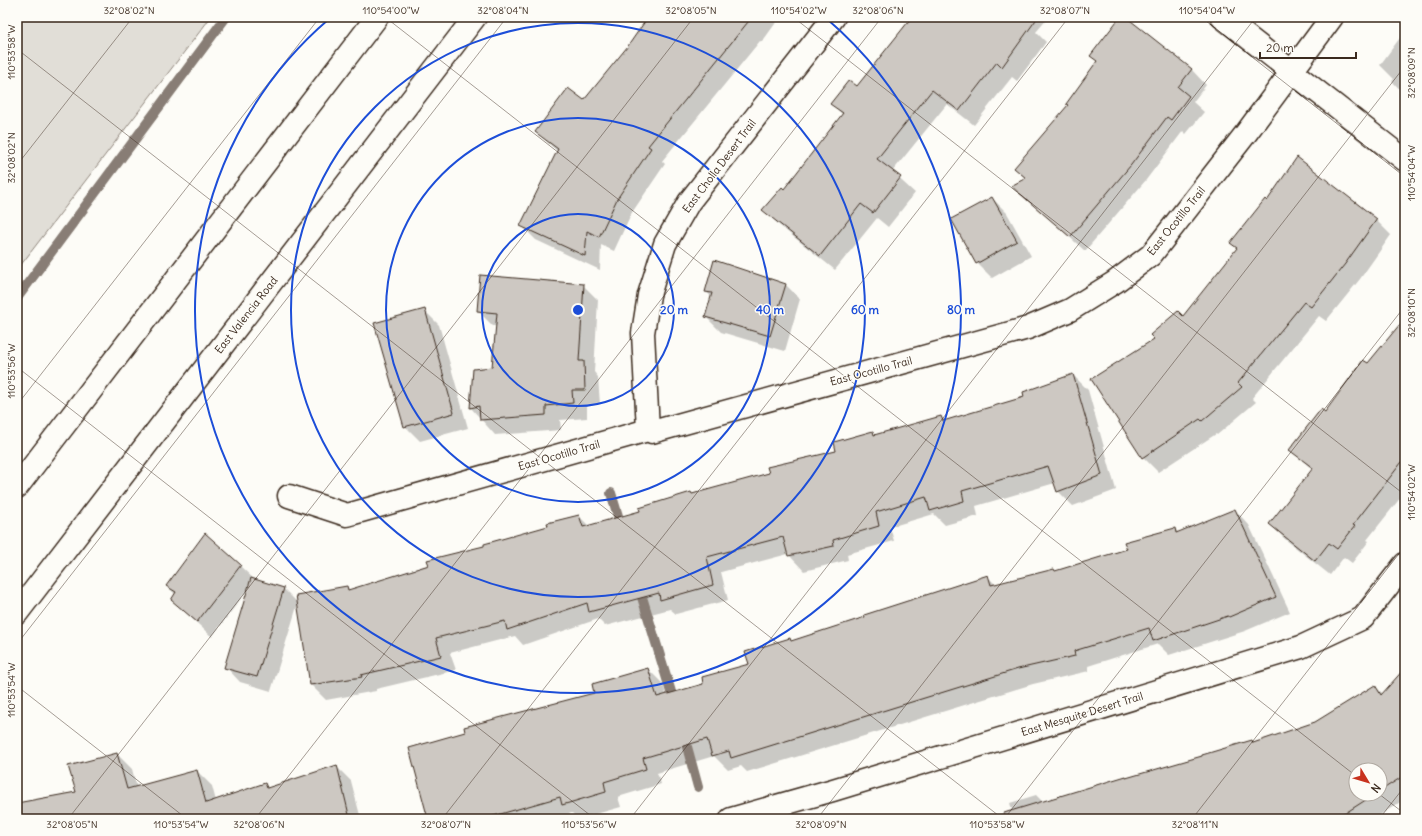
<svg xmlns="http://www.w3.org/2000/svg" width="1422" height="836" font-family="Delius,sans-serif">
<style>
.green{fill:#e1ded7;stroke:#8e847a}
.shadow{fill:#0003;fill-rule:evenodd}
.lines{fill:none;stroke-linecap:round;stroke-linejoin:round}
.stream{stroke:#887d74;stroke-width:10}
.building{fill:#cdc8c2;stroke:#3b2a1e}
.minor-casing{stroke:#3b2a1e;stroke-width:25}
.tertiary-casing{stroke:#3b2a1e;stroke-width:25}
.primary-casing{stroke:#3b2a1e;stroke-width:25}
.minor{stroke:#fdfcf7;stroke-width:22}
.tertiary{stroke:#fdfcf7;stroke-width:22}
.primary{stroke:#fdfcf7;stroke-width:22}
.ticks{fill:none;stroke:#3b2a1e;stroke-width:1;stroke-opacity:0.45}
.ring{fill:none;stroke:#1d4ed8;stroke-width:2}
.labels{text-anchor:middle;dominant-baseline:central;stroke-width:3;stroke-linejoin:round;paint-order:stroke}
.street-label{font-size:11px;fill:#3b2a1e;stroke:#fdfcf7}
.centre{fill:#1d4ed8;stroke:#fdfcf7;stroke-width:2}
.ring-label{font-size:12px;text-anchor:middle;font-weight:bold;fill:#1d4ed8;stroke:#fdfcf7;stroke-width:3;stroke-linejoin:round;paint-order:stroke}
.neatline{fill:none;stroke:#3b2a1e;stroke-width:1.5}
.ticks-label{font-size:10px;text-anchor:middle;fill:#3b2a1e}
</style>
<rect width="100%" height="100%" fill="#fdfcf7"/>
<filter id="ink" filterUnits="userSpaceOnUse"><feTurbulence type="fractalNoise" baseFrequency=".025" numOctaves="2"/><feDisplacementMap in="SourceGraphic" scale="8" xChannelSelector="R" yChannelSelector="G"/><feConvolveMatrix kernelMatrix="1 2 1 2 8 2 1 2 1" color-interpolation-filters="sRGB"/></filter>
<g filter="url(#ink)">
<polygon class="green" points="17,17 211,17 17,270"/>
<g class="shadow">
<polygon points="637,17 780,17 762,42 760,41 662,161 665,164 631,214 614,251 601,245 600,270 536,240 522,226 557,151 536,132 584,101 629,46 644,24"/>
<polygon points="925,17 1049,17 1036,32 1046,42 1017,81 1012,77 974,125 947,104 892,172 915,193 888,227 877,218 835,270 779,225 764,210 784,190 843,115 832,104 857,88"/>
<polygon points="1122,17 1125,17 1192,70 1206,85 1193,102 1204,112 1186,134 1183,131 1146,180 1085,251 1013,186 1026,179 1015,168 1069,106 1098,62 1091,56"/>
<polygon points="1405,31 1405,95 1392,81 1394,79 1380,65"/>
<polygon points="1297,159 1376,220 1391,235 1360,279 1326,321 1319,316 1252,398 1256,402 1217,435 1216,434 1158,472 1143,457 1155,339 1183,317 1238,249 1231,243 1268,203"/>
<polygon points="992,198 1007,213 1031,256 992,278 977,263"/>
<polygon points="785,284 800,299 785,351 721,332 706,317 712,297 706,292"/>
<polygon points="583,285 598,300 594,372 598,377 600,404 587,405 587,418 560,420 561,430 495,435 471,408 474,370 493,368 497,326 493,326 478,311"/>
<polygon points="424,310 439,325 468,428 420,441 405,426"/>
<polygon points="1405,319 1405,492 1367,540 1369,541 1352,563 1344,557 1330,575 1285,539 1270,524 1313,470 1291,450 1326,414"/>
<polygon points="1073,375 1088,390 1116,490 1073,506 1058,491 1055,483 976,506 978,516 945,525 934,514 890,527 894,541 847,554 848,560 804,571 788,554 721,572 728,600 676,614 670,609 605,626 598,619 523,645 515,636 450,653 456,670 376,689 376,691 326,700 311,685 297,595 347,587 350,590 579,516 589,526 641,512 691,493 693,495 770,474 838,452 872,432 875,435 941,417 946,421 1026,398"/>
<polygon points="1235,510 1249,525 1290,612 1245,631 1169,655 1158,644 1088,666 1089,671 1033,684 747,772 741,766 728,770 714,756 657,773 661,784 618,797 621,807 578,819 572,813 550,819 429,819 595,694 648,669 663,684 666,695 705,684 750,665 790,640 792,641 987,576 996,585 1055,572 1128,550 1175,529 1179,533"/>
<polygon points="240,566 255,580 283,588 298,603 271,691 240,682 226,667 249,588 212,637 172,600 176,595 167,586"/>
<path d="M1405,670V799L1374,819H986L1012,810L1010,803L1036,795L1043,802L1125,777L1127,779L1203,757L1252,741L1255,744L1315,723L1375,686L1383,694ZM1356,770H1380V794H1356Z"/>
<polygon points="117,754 132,769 137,788 197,771 212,786 216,801 265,784 269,789 336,766 351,781 361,819 18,819 17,804 77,792"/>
</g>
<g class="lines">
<g class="stream">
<polyline points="17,298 226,17"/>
<polyline points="611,493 622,529"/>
<polyline points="638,584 675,705"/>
<polyline points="683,732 698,787"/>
</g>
</g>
<g class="building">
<polygon points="648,17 752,17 648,146 651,148 617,199 599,237 587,231 585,256 520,226 558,149 535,132 568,88 584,100 628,46"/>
<polygon points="912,17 1038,17 1002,67 997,62 959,111 932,90 877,159 901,177 873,213 861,204 820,256 762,210 782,187 784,189 843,113 830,104 849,80 857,86"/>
<polygon points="1120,17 1126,17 1192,69 1178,87 1189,96 1171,120 1167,117 1131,165 1070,237 1011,186 1026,178 1014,168 1068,105 1066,104 1097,61 1090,56"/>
<polygon points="1297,157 1377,219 1345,264 1311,307 1304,302 1238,383 1242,387 1202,421 1200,419 1142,458 1091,379 1154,339 1150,335 1178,311 1183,316 1237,248 1230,243 1265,199 1267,201"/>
<polygon points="992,197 1017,241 976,264 951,219"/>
<polygon points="714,260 786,284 770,336 705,317 712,293 705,292"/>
<polygon points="480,275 584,284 579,361 584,361 585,390 572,390 573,403 546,406 546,415 480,420 479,406 470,408 473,369 492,367 497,313 477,311"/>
<polygon points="425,309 454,413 404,427 374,323"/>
<polygon points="1405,318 1405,458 1353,525 1355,526 1337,549 1329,543 1315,561 1269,524 1313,468 1289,450 1321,409 1325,412 1363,360 1368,363"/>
<polygon points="1073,374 1102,475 1057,492 1048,466 962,491 964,501 930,511 926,497 876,512 879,526 833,540 834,546 788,556 783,537 707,557 713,585 660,600 659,593 589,612 587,603 507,630 505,621 436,638 441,656 361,675 362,677 310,685 296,595 347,586 348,590 429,565 427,560 484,546 484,544 548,526 547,523 579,515 583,527 640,511 639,508 691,492 692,494 769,473 767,467 836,451 834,442 873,431 874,435 941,416 943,421 1024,397 1023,392"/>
<polygon points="1235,509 1276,597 1229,617 1228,616 1153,641 1149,628 1074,651 1075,656 1018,669 731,758 729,751 712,756 707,739 643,758 646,769 604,782 606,792 562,805 560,797 483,819 428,819 409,748 465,732 464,727 594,693 592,684 648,668 657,697 703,684 702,677 749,664 745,652 790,638 791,641 865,617 864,615 988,575 991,585 1054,569 1055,571 1127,549 1124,542 1175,528 1176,533"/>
<polygon points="205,533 241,565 197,622 171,600 176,592 166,586"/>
<polygon points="251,578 284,588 257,677 224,668"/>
<polygon points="1405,668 1405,775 1380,791 1380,770 1356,770 1356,794 1375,794 1347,812 1325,819 1005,819 1004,813 1126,776 1126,778 1202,756 1202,755 1252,740 1253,743 1315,722 1375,685 1381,695"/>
<polygon points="117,753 127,789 197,770 206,803 265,783 267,788 337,765 350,819 17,819 17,803 76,792 68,766"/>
</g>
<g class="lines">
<defs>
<g id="minor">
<polyline points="648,430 643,333 649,295 665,244 689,202 834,17"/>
<polyline points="289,496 347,515 648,430 652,432 1028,328 1070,310 1115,282 1151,255 1247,132 1332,17"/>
<polyline points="731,819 833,790 1301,647 1363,618 1405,564"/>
</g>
<polyline id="tertiary" points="1222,17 1405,160"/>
<g id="primary">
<polyline points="17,487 377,17"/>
<polyline points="17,613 475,17"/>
</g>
</defs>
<use href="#minor" class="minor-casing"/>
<use href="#tertiary" class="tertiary-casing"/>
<use href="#primary" class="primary-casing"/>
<use href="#minor" class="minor"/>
<use href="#tertiary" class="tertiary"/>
<use href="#primary" class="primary"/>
</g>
</g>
<path class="ticks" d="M385,17L1356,776M793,17L1405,495M1201,17L1405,177M17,49L1003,819M17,165L133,17M17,367L595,819M17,405L320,17M17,644L507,17M17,686L187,819M1379,794L1405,814M68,819L694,17M255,819L882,17M442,819L1069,17M630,819L1256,17M817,819L1405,66M1004,819L1405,306M1192,819L1405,546M1379,819L1405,786"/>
<g class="ring">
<circle cx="578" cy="310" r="96"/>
<circle cx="578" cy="310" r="192"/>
<circle cx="578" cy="310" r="287"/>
<path d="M827 19A383 383 0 1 1 329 19"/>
</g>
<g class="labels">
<g class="street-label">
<text transform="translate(719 166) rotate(-53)">East Cholla Desert Trail</text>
<text transform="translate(1176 221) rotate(-51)">East Ocotillo Trail</text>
<text transform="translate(246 315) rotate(-52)">East Valencia Road</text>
<text transform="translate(871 371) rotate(-15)">East Ocotillo Trail</text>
<text transform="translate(559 455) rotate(-16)">East Ocotillo Trail</text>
<text transform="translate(1082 714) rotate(-17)">East Mesquite Desert Trail</text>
</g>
</g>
<circle cx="578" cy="310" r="6" class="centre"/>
<g class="ring-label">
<text x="674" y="314">20 m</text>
<text x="770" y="314">40 m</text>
<text x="865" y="314">60 m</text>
<text x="961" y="314">80 m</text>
</g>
<rect width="1422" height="836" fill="none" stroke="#fdfcf7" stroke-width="44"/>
<g transform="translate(1368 782) rotate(128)"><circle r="19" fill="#fdfcf7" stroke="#afa8a0"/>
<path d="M0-3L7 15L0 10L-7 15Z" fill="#c8321e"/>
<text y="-6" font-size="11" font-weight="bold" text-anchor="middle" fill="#3b2a1e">N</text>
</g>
<path d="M1260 52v6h96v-6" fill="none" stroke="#3b2a1e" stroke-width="2"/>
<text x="1266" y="52" font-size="12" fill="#3b2a1e" stroke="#fdfcf7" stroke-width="3" paint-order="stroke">20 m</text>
<rect x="22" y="22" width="1378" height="792" class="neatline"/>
<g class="ticks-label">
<text x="129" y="14">32°08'02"N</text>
<text x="391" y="14">110°54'00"W</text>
<text x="503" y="14">32°08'04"N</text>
<text x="691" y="14">32°08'05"N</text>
<text x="799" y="14">110°54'02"W</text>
<text x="878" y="14">32°08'06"N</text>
<text x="1065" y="14">32°08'07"N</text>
<text x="1207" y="14">110°54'04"W</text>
<text transform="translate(11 52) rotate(-90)" y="4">110°53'58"W</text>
<text transform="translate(1411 73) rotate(-90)" y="4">32°08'09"N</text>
<text transform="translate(11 158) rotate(-90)" y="4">32°08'02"N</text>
<text transform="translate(1411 173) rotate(-90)" y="4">110°54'04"W</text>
<text transform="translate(1411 313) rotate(-90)" y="4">32°08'10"N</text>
<text transform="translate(11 371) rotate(-90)" y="4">110°53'56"W</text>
<text transform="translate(1411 492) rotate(-90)" y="4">110°54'02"W</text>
<text transform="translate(11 690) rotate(-90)" y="4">110°53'54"W</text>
<text x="72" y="828">32°08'05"N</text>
<text x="181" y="828">110°53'54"W</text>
<text x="259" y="828">32°08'06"N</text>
<text x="446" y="828">32°08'07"N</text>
<text x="589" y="828">110°53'56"W</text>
<text x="821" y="828">32°08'09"N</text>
<text x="997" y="828">110°53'58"W</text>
<text x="1195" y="828">32°08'11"N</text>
</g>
</svg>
